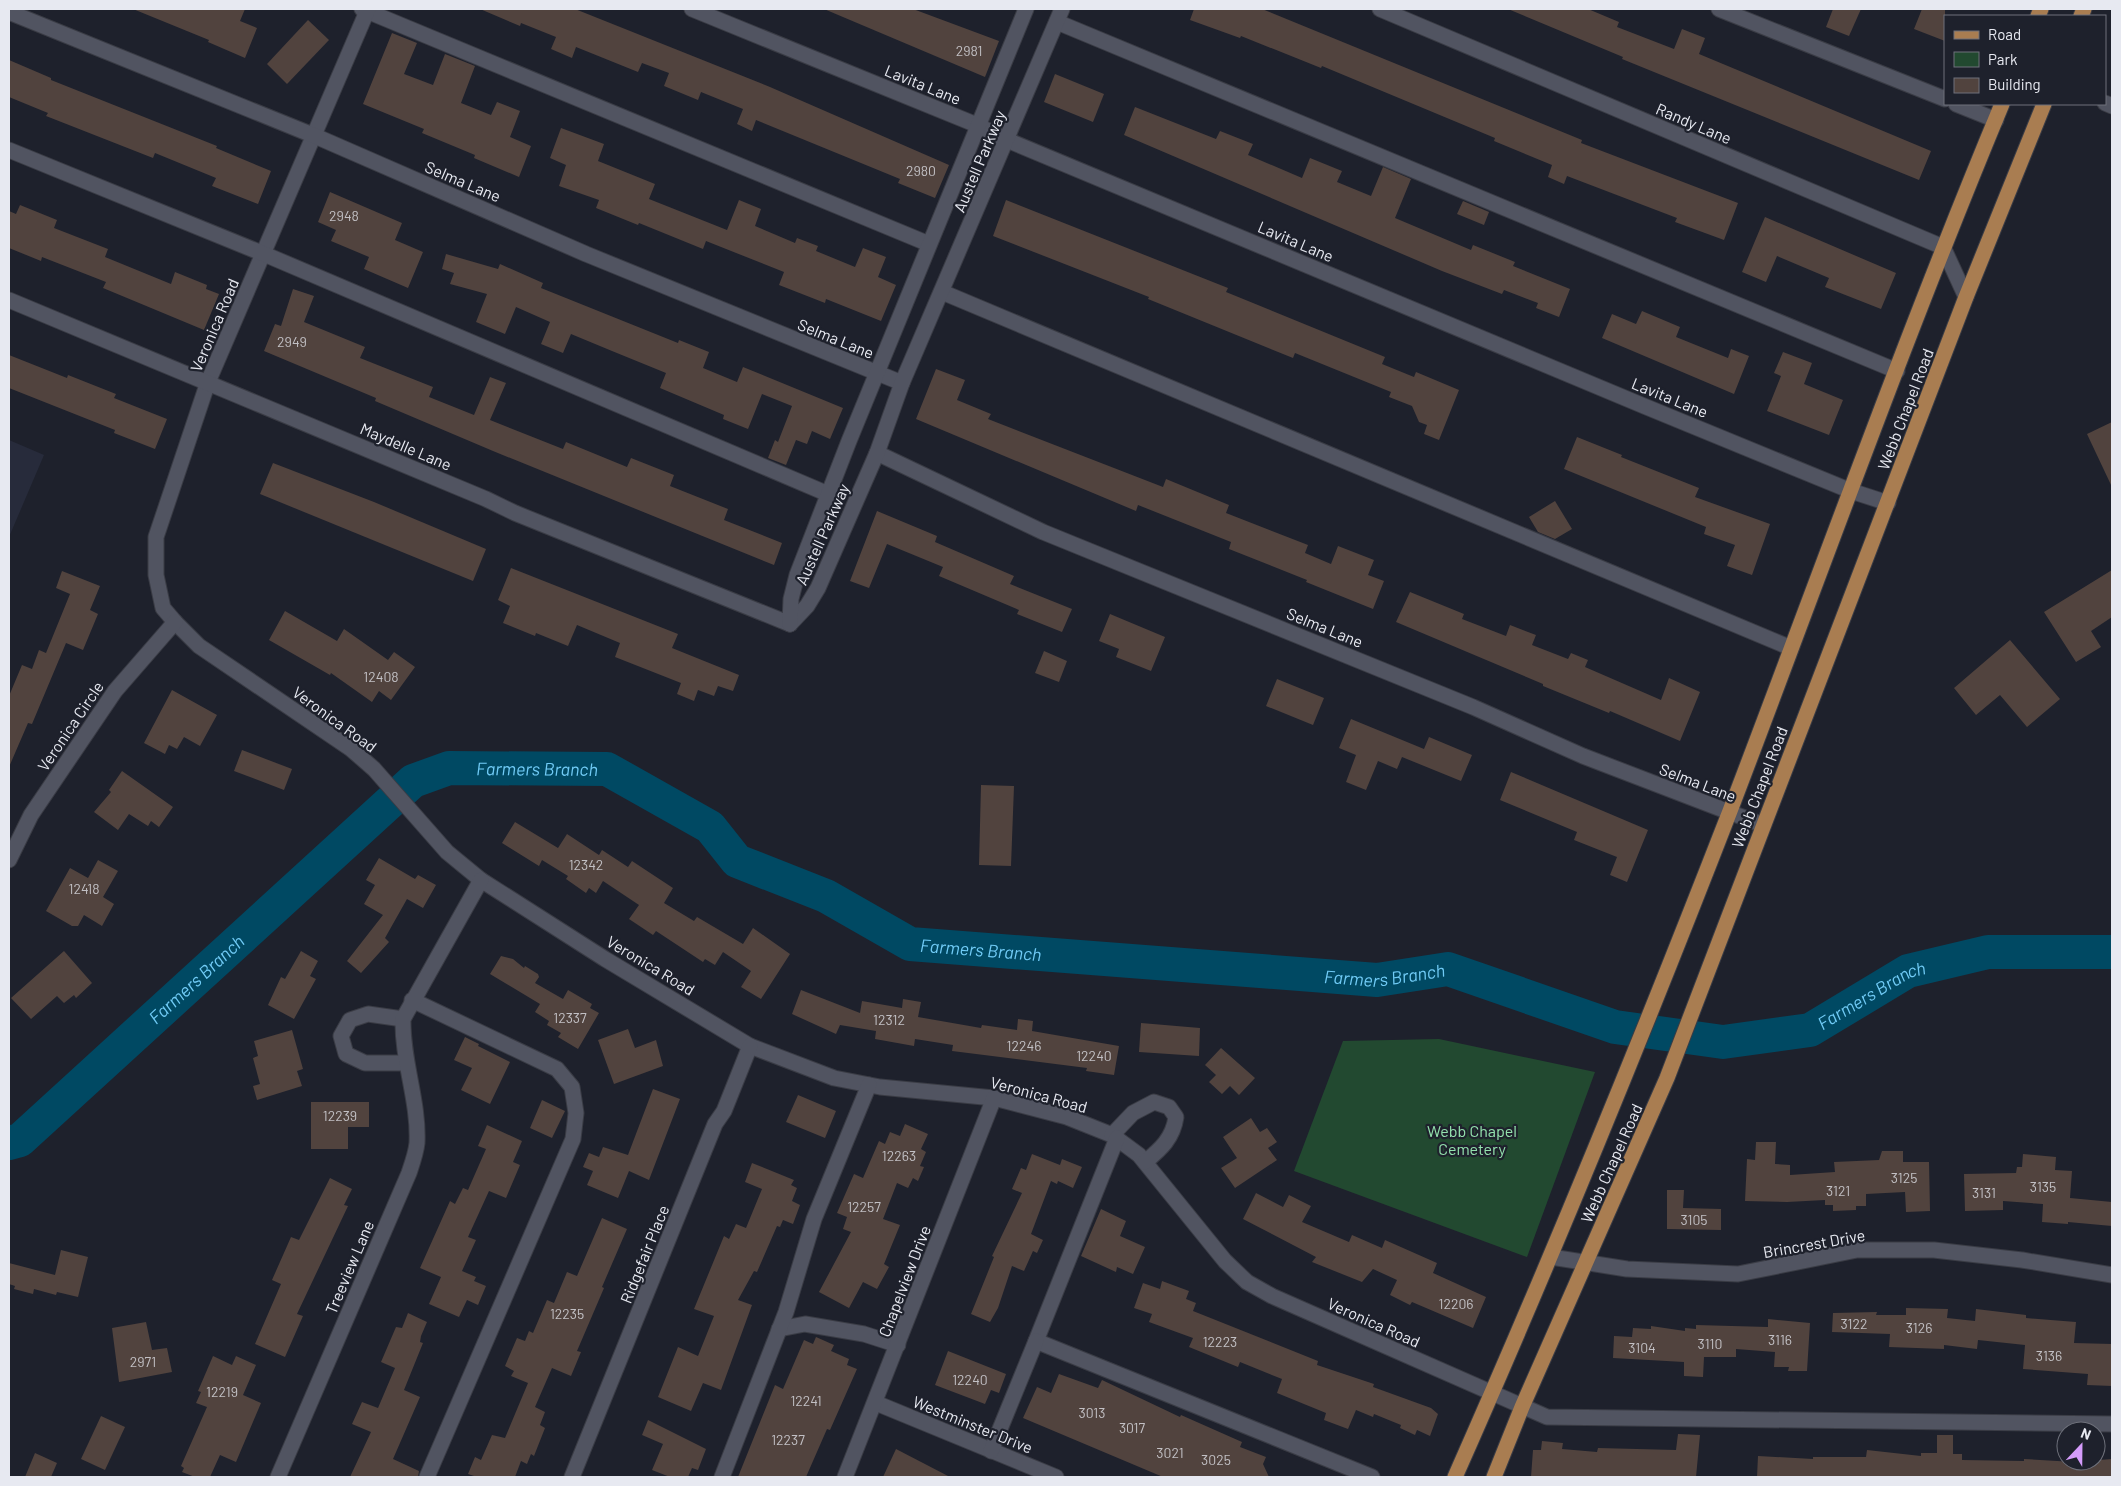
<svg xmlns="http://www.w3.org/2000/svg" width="2121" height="1486" font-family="Barlow,sans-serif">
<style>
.built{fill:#272b3b}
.green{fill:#224930}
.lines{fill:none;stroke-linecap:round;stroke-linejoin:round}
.river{stroke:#004963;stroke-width:34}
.building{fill:#51433e}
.minor-casing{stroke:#3a3c45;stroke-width:17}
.major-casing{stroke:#3a3c45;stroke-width:17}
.minor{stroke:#515461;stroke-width:15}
.major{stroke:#a97d51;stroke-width:15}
.labels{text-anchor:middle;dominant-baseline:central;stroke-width:4.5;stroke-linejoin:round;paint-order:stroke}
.number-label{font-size:14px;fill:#c2c0c4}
.street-label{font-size:16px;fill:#e7e9f1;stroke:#1e212c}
.park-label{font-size:16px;fill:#94e2ae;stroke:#1e212c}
.water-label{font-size:18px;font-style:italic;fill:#70cbf6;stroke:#1e212c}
</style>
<rect width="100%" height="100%" fill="#1e212c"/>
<polygon class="built" points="9,440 44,455 9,537"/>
<polygon class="green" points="1439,1039 1595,1072 1527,1257 1294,1171 1343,1041"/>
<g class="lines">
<path class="river" id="s1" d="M9,1143L20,1140L413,781L449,768L607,769L710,827L737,861L826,896L910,944L1377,980L1448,969L1615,1027L1723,1042L1810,1030L1908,971L1988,952H2112"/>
</g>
<g class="building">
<polygon points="133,9 245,9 240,21 257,28 245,58 208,42 209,40"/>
<polygon points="480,9 575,9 770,87 949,165 935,198 898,183 900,179 756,120 752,131 737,124 743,109 701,92 698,100 664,86 669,73 642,63 638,72 576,47 572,58 551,49 556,37 521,23 520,26"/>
<polygon points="824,9 913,9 999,41 985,77"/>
<polygon points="1194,9 1262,9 1582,140 1581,143 1738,203 1724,240 1675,222 1677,218 1567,176 1564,184 1548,177 1552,165 1494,141 1495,138 1322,66 1321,68 1241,36 1240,38 1190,20"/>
<polygon points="1508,9 1588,9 1619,22 1617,27 1674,49 1682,29 1705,38 1699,54 1931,151 1919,180 1622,59 1623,57"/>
<polygon points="1833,9 1861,9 1849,36 1826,27"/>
<polygon points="1922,9 1945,9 1945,41 1914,29"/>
<polygon points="308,20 329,40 287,84 267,64"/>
<polygon points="392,33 417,43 404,74 433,85 445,54 475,66 461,103 491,115 497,102 520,111 510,137 531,146 519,177 474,158 475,155 422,133 424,129 363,104"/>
<polygon points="9,60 51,78 51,80 217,146 216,148 271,171 258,204 212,186 216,178 155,153 153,158 46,116 48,113 9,97"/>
<polygon points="1055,74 1104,94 1093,122 1044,102"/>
<polygon points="1135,107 1216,139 1220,131 1253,144 1248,155 1302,178 1310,158 1342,171 1337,182 1371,196 1383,167 1411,179 1395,218 1471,250 1473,245 1515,262 1513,266 1570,289 1559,317 1536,308 1538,303 1504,290 1502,294 1442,271 1124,135"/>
<polygon points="561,128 604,144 598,161 655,184 649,199 727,230 739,200 761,209 755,226 795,243 797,238 818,246 816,251 855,267 863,248 886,257 878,277 896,285 881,321 826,299 825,303 779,285 784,272 706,241 703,249 639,223 638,225 596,208 599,200 559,186 566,165 550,158"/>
<polygon points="330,192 402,223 395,240 423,252 408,288 364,269 369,257 331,241 336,230 318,222"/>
<polygon points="1006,200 1228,288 1226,292 1385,357 1382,364 1414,377 1416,372 1459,390 1439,440 1424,434 1427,425 1419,422 1412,406 1389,397 1391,392 1295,353 1293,358 1148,299 1149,297 993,236"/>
<polygon points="1463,201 1489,212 1484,225 1457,214"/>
<polygon points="20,205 57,220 54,228 108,249 105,257 171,284 175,272 207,285 206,289 219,294 204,330 103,288 106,282 42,257 41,261 9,248 9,211 16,214"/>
<polygon points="1765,217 1896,273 1881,309 1825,287 1829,278 1777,256 1766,282 1742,272"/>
<polygon points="446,254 498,269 500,264 543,283 541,288 678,343 679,340 709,352 703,368 737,382 743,367 843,408 830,439 812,431 807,444 796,440 786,465 768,458 775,440 778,442 792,406 762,394 748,429 723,419 724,415 660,388 666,373 612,351 571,334 563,353 541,344 550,322 516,307 505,334 476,322 487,294 450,284 454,273 442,269"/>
<polygon points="293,289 314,296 304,322 365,347 360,358 433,387 429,397 474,415 490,377 506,383 490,420 563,449 566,442 627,467 631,458 674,475 670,486 728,509 724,520 782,543 774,565 493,451 375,401 376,398 264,351 275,324 281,326"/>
<polygon points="1642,311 1680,327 1676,337 1728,358 1731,349 1749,356 1734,394 1602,338 1612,314 1636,324"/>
<polygon points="1783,352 1812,363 1804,384 1843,400 1829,435 1767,411 1781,376 1774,373"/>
<polygon points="9,355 67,378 68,375 116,394 114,398 167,419 155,449 114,433 115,430 9,388"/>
<polygon points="936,369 965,380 957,400 991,414 988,419 1163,487 1166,479 1229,505 1226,513 1308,545 1305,553 1331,564 1338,546 1374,560 1368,575 1384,581 1373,609 1306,582 1307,580 1229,549 1231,542 1138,505 1136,511 916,419"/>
<polygon points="2112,422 2112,487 2087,434"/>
<polygon points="1577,437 1622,455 1621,457 1699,488 1695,497 1770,524 1752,575 1727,566 1735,545 1704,534 1706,527 1564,469"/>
<polygon points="273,463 374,502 486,549 473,581 260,494"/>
<polygon points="1555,501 1572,529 1555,539 1538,532 1529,517"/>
<polygon points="877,511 937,536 935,542 1014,576 1010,584 1072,609 1062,632 1017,614 1019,610 939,576 943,567 887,544 869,588 850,581"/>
<polygon points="511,568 678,634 672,648 739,675 733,691 718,686 714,696 698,690 694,701 677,694 681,683 615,657 620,643 577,625 568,646 536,633 535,636 503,623 510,606 498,600"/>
<polygon points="2112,570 2112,617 2091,631 2101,647 2076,662 2044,612"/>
<polygon points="62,571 100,586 90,610 98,614 83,650 66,643 32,724 28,723 9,767 9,696 22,665 32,669 39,650 46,653 70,594 56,588"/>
<polygon points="1410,592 1464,614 1462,619 1506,636 1510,625 1536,635 1532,645 1568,659 1571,653 1588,660 1585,667 1661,700 1669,678 1700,692 1680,741 1610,711 1609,713 1543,686 1543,684 1396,622"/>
<polygon points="285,611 337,641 344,629 388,660 394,652 415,667 391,700 379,691 372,702 331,673 330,675 269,640"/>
<polygon points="1110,614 1165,637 1151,671 1116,657 1119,649 1099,641"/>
<polygon points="2010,640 2060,699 2027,727 2000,695 1976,715 1954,688"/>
<polygon points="1044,651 1067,661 1059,682 1035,673"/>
<polygon points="1277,679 1324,698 1313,725 1266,706"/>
<polygon points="172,690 217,715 200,746 184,737 177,749 169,745 165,754 144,743"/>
<polygon points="1351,719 1424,749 1429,737 1472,755 1461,781 1402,757 1397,769 1378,761 1366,790 1346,782 1356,755 1339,748"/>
<polygon points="242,750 292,769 284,790 234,771"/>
<polygon points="122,771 173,807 159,827 151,821 148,826 129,814 118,830 94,812 111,792 109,790"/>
<polygon points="1511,772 1648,830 1627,882 1610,875 1617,857 1574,840 1577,832 1500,800"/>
<polygon points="981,785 1014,786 1011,866 979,865"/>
<polygon points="515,822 558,848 567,834 599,855 602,850 628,867 632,861 673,888 664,903 694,921 697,917 743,944 753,928 790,954 761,999 741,987 751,971 723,952 715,965 705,959 703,962 656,931 653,935 629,919 639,905 603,881 596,893 589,888 586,893 566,879 568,876 542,860 539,866 502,843"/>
<polygon points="379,858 415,879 418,875 436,885 423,908 407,899 385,938 389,942 361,973 347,961 383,915 364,904 375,885 366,880"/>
<polygon points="98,860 118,871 103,897 114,904 102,926 84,915 78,926 72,926 46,911 70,868 88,878"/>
<polygon points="64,951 92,983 76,998 74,995 64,1003 57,996 31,1019 11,998"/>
<polygon points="301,951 318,961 310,976 316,979 294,1019 268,1005 281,977 285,979"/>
<polygon points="501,956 513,959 524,968 525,966 538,974 539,977 535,983 563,999 568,990 592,1004 590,1008 599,1013 578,1049 558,1037 561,1033 547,1025 549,1021 535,1012 540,1004 490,974"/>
<polygon points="801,990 860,1013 862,1001 902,1008 903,999 921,1002 918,1017 981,1028 982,1025 1017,1030 1018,1019 1033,1021 1032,1031 1119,1046 1114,1075 1086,1071 1087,1068 952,1051 953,1045 915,1039 914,1046 875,1039 876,1031 840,1025 836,1034 792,1014"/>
<polygon points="1141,1023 1200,1028 1199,1056 1139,1052"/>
<polygon points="628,1029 635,1048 656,1040 663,1066 614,1084 598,1040"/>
<polygon points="292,1030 303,1069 297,1071 302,1086 257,1100 253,1086 260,1084 253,1058 258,1056 254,1041"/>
<polygon points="465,1037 479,1044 478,1046 510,1062 490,1104 461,1090 472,1068 454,1060"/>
<polygon points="1221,1048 1255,1078 1239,1095 1230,1086 1222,1094 1209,1082 1216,1075 1205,1065"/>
<polygon points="653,1089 680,1099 649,1180 629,1171 618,1198 587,1185 593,1171 583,1167 589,1153 599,1157 603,1147 628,1155"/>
<polygon points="798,1095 836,1111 825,1138 786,1122"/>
<polygon points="542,1100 565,1111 552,1138 530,1128"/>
<polygon points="311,1102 369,1102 369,1127 348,1127 348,1149 311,1149"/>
<polygon points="1251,1118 1260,1132 1267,1128 1277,1142 1268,1148 1277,1160 1235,1188 1221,1168 1237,1158 1223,1137"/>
<polygon points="905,1124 928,1134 921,1149 926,1152 920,1166 924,1167 918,1181 913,1178 908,1188 897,1183 883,1219 900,1225 884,1264 889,1267 877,1289 863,1282 849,1308 819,1292 851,1232 843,1229 847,1217 837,1213 854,1174 863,1178 879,1141 885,1144 890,1132 900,1136"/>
<polygon points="487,1125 522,1141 513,1162 520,1165 506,1198 489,1191 468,1237 476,1240 462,1271 476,1277 474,1281 486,1286 478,1305 467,1300 459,1317 429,1304 441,1277 420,1268 450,1201 455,1204 463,1188 468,1190 486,1149 478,1146"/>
<polygon points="1756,1142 1776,1142 1775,1164 1790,1165 1790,1175 1835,1172 1834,1162 1879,1160 1882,1151 1903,1151 1903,1162 1929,1162 1930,1211 1906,1212 1905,1192 1866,1194 1866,1206 1856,1206 1856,1210 1833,1211 1833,1205 1825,1205 1825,1200 1787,1202 1745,1201 1747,1159 1755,1160"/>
<polygon points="1032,1154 1060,1165 1062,1159 1082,1167 1073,1188 1058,1181 1057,1184 1051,1181 1031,1234 1043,1240 1037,1253 1033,1251 1024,1271 1012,1266 998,1308 990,1322 971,1314 994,1257 992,1256 1022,1193 1012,1189 1021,1168 1026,1170"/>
<polygon points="2023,1154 2056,1157 2055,1170 2072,1171 2070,1198 2112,1202 2112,1226 2068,1222 2068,1224 2042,1222 2043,1204 2003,1201 2003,1210 1965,1211 1964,1174 2016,1173 2017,1167 2022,1167"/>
<polygon points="752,1163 794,1180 791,1185 797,1188 792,1201 800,1205 793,1224 783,1220 780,1227 777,1226 757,1272 754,1271 738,1300 752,1305 721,1390 703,1383 691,1411 658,1397 678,1347 698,1356 714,1316 694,1309 724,1236 729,1239 736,1224 746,1228 762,1189 745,1182"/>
<polygon points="330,1178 352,1189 344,1205 348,1206 297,1314 303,1316 285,1357 255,1344 281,1284 272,1280 291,1237 299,1240"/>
<polygon points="1667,1190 1684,1190 1683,1208 1721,1209 1721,1230 1667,1229"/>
<polygon points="1256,1193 1283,1207 1289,1195 1311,1206 1302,1222 1349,1242 1352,1235 1382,1248 1385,1240 1437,1263 1433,1273 1486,1297 1473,1328 1412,1302 1410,1305 1390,1295 1397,1280 1373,1269 1362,1282 1312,1262 1316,1257 1243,1219"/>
<polygon points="1101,1209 1126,1221 1120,1236 1145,1247 1133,1274 1117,1267 1116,1272 1081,1256"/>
<polygon points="602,1218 627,1229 602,1287 604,1288 577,1351 581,1352 571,1376 552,1368 535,1407 545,1412 540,1425 545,1428 534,1456 531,1454 527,1464 521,1461 515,1477 477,1477 468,1474 475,1457 481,1460 492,1435 505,1438 528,1383 511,1376 514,1371 505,1366 517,1338 525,1341 529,1331 533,1333 547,1300 554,1303 567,1272 577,1276"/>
<polygon points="61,1250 88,1257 78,1297 57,1292 56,1295 34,1289 33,1294 14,1289 15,1286 9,1284 9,1263 55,1275"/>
<polygon points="1162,1281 1189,1291 1186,1299 1196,1303 1193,1311 1318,1361 1317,1365 1374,1384 1373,1387 1431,1408 1438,1414 1430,1436 1417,1430 1415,1435 1400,1428 1401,1425 1374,1414 1373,1417 1356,1410 1348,1429 1324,1420 1326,1413 1277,1393 1282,1379 1240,1362 1238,1367 1189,1347 1193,1338 1149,1322 1152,1314 1134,1308 1143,1283 1160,1289"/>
<polygon points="1906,1308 1948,1309 1947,1318 1975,1321 1976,1309 2026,1315 2026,1318 2076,1322 2074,1343 2112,1344 2112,1386 2087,1385 2088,1374 2023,1369 2025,1345 1978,1340 1977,1349 1944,1345 1944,1349 1889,1347 1890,1334 1832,1332 1833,1313 1877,1312 1876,1315 1906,1315"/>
<polygon points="408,1313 427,1322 421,1336 420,1342 423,1343 404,1390 420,1397 393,1459 419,1471 418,1477 350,1477 371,1432 352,1424 362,1402 378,1408 395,1368 381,1362 396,1327 402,1328"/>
<polygon points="1768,1319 1810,1323 1807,1371 1788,1371 1789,1367 1774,1367 1775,1352 1736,1349 1736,1357 1704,1357 1703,1377 1684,1376 1684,1362 1613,1358 1614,1336 1632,1337 1633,1328 1651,1329 1651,1326 1685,1331 1685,1328 1696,1329 1696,1325 1768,1327"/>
<polygon points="146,1322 152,1350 167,1348 172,1372 119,1382 112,1328"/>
<polygon points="816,1337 834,1345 831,1351 849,1359 847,1365 857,1369 830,1430 827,1429 806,1477 738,1477 775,1385 783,1389 804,1340 813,1344"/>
<polygon points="948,1351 1006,1374 999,1393 991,1390 985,1404 935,1385"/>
<polygon points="213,1356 232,1365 236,1356 256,1365 243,1395 261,1403 236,1462 220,1455 210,1477 195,1477 182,1472 184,1468 181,1466 207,1407 196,1403 201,1392 198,1391"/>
<polygon points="1059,1374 1098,1388 1102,1380 1180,1417 1181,1415 1242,1442 1240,1447 1266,1457 1263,1464 1269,1477 1163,1477 1023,1418 1037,1387 1051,1393"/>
<polygon points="101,1416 125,1427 105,1470 81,1459"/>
<polygon points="648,1420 706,1449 698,1470 692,1468 688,1477 670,1477 652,1470 663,1444 642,1435"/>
<polygon points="1678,1434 1700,1435 1696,1477 1531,1477 1533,1450 1541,1450 1542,1441 1563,1443 1562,1449 1597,1452 1598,1448 1676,1450"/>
<polygon points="1937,1435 1953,1435 1953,1454 1962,1454 1962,1460 2024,1461 2024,1459 2074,1462 2112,1459 2112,1477 1757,1477 1758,1456 1813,1459 1813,1457 1866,1457 1867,1450 1921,1456 1921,1453 1937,1453"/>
<polygon points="896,1449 950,1477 883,1477"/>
<polygon points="35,1453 57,1463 51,1477 25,1477"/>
</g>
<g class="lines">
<defs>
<g id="minor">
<polyline points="362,9 929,244"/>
<polyline points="368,9 208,382 156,537 156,575 163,608 175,622 199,646 351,749 374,769 447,852 481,880 605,959 750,1046 834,1078 880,1087 994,1098 1067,1117 1112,1135 1139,1155 1225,1261 1247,1282 1272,1296 1547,1417 2112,1424"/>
<polyline points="692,9 977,125 1007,140 1644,406 1851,491 1888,503"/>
<polyline points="1380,9 1943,247 1966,297"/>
<polyline points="1719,9 1945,99"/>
<polyline points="9,12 315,136 586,254 902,383"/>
<polyline points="1057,22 1897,371"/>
<polyline points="2105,103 2112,106"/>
<polyline points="1956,104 1996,120"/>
<polyline points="9,150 264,254 828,494"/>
<polyline points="942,292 1791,648"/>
<polyline points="9,300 486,499 515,513 790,624"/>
<polyline points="877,453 1043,532 1473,707 1583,756 1763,825"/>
<polyline points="790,624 807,606 818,588 877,453 902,383 1062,9"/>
<polyline points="790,624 791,599 797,575 849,441 1026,9"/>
<polyline points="9,860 31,815 115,691 175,622"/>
<polyline points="412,1000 557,1069 572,1087 576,1113 573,1139 427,1477"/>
<polyline points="403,1019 368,1014 350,1020 341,1036 346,1054 365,1063 406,1063"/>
<path d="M1112,1135L1133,1113L1154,1102L1169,1107L1176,1117C1173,1138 1161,1149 1145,1162"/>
<polyline points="1117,1138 1036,1341 1372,1477"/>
<polyline points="1551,1257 1627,1269 1738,1274 1857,1250 1934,1250 2022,1260 2112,1275"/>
<polyline points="779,1329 805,1324 864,1334 898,1345"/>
<polyline points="876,1403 1056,1477"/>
<polyline points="991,1451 1036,1341"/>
<path d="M278,1477L409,1173C412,1164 416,1153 417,1143C419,1101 402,1061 403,1019L481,880"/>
<polyline points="572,1477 715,1124 724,1111 750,1046"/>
<polyline points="722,1477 786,1312 814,1219 869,1085"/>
<polyline points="845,1477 994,1098"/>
</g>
<g id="major">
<polyline points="2038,16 2041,9"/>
<polyline points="2081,16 2084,9"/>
<path d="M1455,1477C1552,1258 1643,1035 1730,811C1820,575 1905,337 2002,104"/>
<polyline points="1494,1477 1522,1407 1667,1078 1966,297 2044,104"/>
</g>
</defs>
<use href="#minor" class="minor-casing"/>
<use href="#major" class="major-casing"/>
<use href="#minor" class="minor"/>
<use href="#major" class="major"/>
</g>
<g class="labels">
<g class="number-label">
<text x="969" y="50">2981</text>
<text x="921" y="170">2980</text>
<text x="344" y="215">2948</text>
<text x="292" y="341">2949</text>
<text x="381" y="676">12408</text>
<text x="586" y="864">12342</text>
<text x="84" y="888">12418</text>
<text x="570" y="1017">12337</text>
<text x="889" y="1019">12312</text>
<text x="1024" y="1045">12246</text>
<text x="1094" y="1055">12240</text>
<text x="340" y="1115">12239</text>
<text x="899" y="1155">12263</text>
<text x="1904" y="1177">3125</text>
<text x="2043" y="1186">3135</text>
<text x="1838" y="1190">3121</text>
<text x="1984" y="1192">3131</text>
<text x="864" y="1206">12257</text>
<text x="1694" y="1219">3105</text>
<text x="1456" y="1303">12206</text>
<text x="567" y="1313">12235</text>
<text x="1854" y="1323">3122</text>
<text x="1919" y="1327">3126</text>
<text x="1780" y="1339">3116</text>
<text x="1220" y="1341">12223</text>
<text x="1710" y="1343">3110</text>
<text x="1642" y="1347">3104</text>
<text x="2049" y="1355">3136</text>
<text x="143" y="1361">2971</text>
<text x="970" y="1379">12240</text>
<text x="222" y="1391">12219</text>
<text x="806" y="1400">12241</text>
<text x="1092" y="1412">3013</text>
<text x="1132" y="1427">3017</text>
<text x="788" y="1439">12237</text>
<text x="1170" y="1452">3021</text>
<text x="1216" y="1459">3025</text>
</g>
<g class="street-label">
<text transform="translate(923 84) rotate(22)">Lavita Lane</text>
<text transform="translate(1694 123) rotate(23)">Randy Lane</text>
<text transform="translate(979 161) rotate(-67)">Austell Parkway</text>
<text transform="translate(463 181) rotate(23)">Selma Lane</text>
<text transform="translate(1296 241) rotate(23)">Lavita Lane</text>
<text transform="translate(214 325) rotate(-67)">Veronica Road</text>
<text transform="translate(836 338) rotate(22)">Selma Lane</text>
<text transform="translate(1670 397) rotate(22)">Lavita Lane</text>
<text transform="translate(1905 409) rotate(-69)">Webb Chapel Road</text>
<text transform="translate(406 446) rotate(23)">Maydelle Lane</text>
<text transform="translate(822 534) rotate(-66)">Austell Parkway</text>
<text transform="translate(1325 627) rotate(22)">Selma Lane</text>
<text transform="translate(335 719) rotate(36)">Veronica Road</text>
<text transform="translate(70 726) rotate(-56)">Veronica Circle</text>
<text transform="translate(1698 782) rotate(21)">Selma Lane</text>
<text transform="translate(1759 787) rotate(-69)">Webb Chapel Road</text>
<text transform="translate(651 965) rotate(31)">Veronica Road</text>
<text transform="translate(1039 1094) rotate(15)">Veronica Road</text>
<text transform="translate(1611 1163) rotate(-66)">Webb Chapel Road</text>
<text transform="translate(1814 1243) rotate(-10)">Brincrest Drive</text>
<text transform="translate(644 1254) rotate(-68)">Ridgefair Place</text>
<text transform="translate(349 1267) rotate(-67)">Treeview Lane</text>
<text transform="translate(904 1281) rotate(-69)">Chapelview Drive</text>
<text transform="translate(1374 1322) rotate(24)">Veronica Road</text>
<text transform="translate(973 1424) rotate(22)">Westminster Drive</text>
</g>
<g class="park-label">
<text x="1472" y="1130">Webb Chapel<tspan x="1472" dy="18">Cemetery</tspan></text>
</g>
<g class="water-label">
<text stroke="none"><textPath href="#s1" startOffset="670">Farmers Branch</textPath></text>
<text stroke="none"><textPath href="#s1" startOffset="1165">Farmers Branch</textPath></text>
<text stroke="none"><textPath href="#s1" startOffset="1570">Farmers Branch</textPath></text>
<text stroke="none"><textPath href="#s1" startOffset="250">Farmers Branch</textPath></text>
<text stroke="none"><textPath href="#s1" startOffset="2079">Farmers Branch</textPath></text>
</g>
</g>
<rect width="2121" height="1486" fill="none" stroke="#e7e9f1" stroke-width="20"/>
<rect x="1944" y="15" width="162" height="90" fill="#1e212c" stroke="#6e717b"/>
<rect x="1954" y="31" width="25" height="8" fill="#a97d51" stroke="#6e717b"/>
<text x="1988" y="40" font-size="15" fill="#e7e9f1">Road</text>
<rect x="1954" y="52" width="25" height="15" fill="#224930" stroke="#6e717b"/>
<text x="1988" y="65" font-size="15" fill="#e7e9f1">Park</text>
<rect x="1954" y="78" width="25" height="15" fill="#51433e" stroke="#6e717b"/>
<text x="1988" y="90" font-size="15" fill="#e7e9f1">Building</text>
<g transform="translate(2081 1446) rotate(22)"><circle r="24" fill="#1e212c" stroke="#6e717b"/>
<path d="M0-4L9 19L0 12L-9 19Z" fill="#d59cfb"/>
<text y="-8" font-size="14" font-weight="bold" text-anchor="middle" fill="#e7e9f1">N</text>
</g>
</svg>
